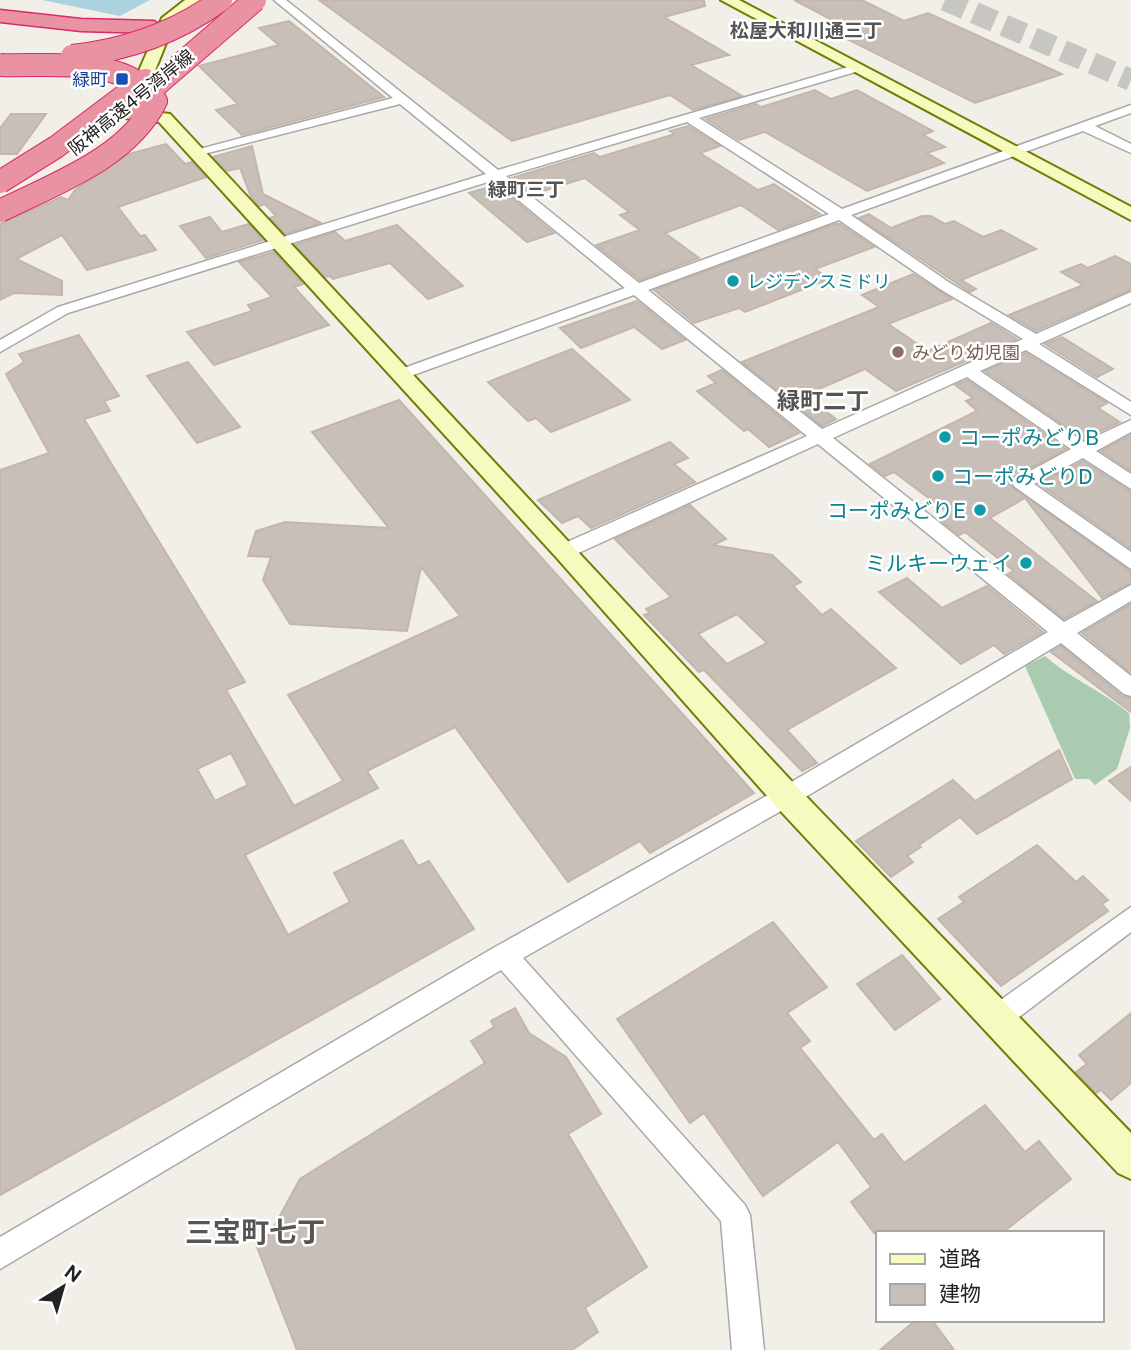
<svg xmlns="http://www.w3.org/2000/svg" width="1131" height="1350" font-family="'Public Sans','Noto Sans JP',sans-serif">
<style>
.cemetery{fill:#aacbaf}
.water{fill:#aad3df}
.building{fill:#c7bfb8;stroke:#c4b6ab;stroke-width:2;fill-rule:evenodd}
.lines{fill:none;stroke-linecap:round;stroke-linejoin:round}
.highway-tunnel{stroke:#c8c6c1;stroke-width:22;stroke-dasharray:22 10;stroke-linecap:butt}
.street-casing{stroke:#a9a9a9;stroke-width:3}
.secondary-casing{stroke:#707d05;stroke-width:4}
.highway-casing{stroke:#dc2a67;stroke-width:3}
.street{fill:#fff;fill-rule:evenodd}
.secondary{fill:#f7fabf;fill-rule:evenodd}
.highway{fill:#e892a2;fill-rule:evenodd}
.highway-bridge-casing{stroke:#dc2a67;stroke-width:24;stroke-linecap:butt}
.highway-bridge{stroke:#e892a2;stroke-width:22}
.transit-dot{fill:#1a4fb4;stroke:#fff;stroke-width:2.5}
.culture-dot{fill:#0f9aa8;stroke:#fff;stroke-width:2.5}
.education-dot{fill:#8d6e63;stroke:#fff;stroke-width:2.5}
.labels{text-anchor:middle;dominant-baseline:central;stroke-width:5;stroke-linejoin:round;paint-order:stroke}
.far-transit-label{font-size:18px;fill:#164399;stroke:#fff;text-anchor:end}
.far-street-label{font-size:18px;fill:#222;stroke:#fff}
.far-culture-label{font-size:18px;fill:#0d838f;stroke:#fff;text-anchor:start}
.far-education-label{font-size:18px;fill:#785e54;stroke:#fff;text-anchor:start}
.far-neighbourhood-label{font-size:19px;font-weight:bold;fill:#555;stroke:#fff}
.culture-label{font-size:21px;fill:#0d838f;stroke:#fff;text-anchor:start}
.neighbourhood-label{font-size:23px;font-weight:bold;fill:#555;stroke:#fff}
.near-neighbourhood-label{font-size:28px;font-weight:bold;fill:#555;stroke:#fff}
</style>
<rect width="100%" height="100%" fill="#f2efe9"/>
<path class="cemetery" d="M1045,656C1071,679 1102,691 1129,713L1130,728L1117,769L1095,785L1089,779H1075L1025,666Z"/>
<polygon class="water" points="42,0 150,0 120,16"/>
<g class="building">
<polygon points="319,0 704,0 705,6 664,17 729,55 691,65 742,96 693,110 670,95 512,141"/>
<polygon points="794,0 862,0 904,21 928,13 1062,74 975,103 833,32 848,28"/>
<polygon points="289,21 384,97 242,135 216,110 238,104 199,66 279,45 259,28"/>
<polygon points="815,90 831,99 857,90 933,131 923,135 945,147 927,153 944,163 867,191 765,132 739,140 706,119 756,104 761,107"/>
<polygon points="11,114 46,114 17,154 0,154 0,128"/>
<polygon points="688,126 720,146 700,153 758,190 774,184 820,214 778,230 741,205 665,233 699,258 640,280 596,245 640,230 620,215 629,212 585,178 533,194 512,178 594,153 600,157 675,134 670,131"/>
<polygon points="166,144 185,164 192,162 206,177 118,207 140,236 145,235 156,250 87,270 62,235 16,259 62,281 62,295 14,293 0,300 0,224 61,197 68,200 75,190 129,154"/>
<polygon points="252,146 263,194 321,223 285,234 270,218 276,216 265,204 259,206 251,197 240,168 227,171 213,157"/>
<polygon points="496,185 554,233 527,242 469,193"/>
<polygon points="869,214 891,228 922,216 931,216 945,224 954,221 983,237 1001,230 1036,249 961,280 976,289 970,292 859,218"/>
<polygon points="210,217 222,232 249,224 263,240 206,258 180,226"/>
<polygon points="835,224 840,224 874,247 815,269 829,279 745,312 739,308 694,323 654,290"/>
<polygon points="397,225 463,286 428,299 390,263 333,279 330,276 325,277 295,245 335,232 345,241"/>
<polygon points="274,252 303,284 294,287 329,325 214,365 187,332 252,311 248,305 272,297 239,262"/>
<polygon points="1115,256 1131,264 1131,290 1036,331 1009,315 1083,285 1061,272 1081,264 1088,268"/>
<polygon points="913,274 952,299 888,324 928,351 991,323 1017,339 896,391 865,369 805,395 836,419 822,426 742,362 879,307 862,295"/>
<polygon points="637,301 685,340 662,349 634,327 581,348 560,328"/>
<path d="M79,335L119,396L104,401L110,411L84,419L245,682L226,690L294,806L343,781L288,695L460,616L421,567L407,631L290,624L263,580L271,557L248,556L256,531L285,522L389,528L312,432L399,400L754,793L650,853L640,841L568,882L455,727L367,771L378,788L245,855L288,935L350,902L334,873L402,840L418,866L429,861L474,929L0,1195V470L49,453L6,374L24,362L19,354ZM231,753L248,785L215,801L197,769Z"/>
<polygon points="1062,337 1113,369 1097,377 1045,344"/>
<polygon points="572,349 630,400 551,432 536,418 528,421 488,382"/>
<polygon points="1026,353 1107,403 1098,408 1120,422 1084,439 985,371"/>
<polygon points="188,362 240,427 197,443 147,376"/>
<polygon points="722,370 799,433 769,447 748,429 744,431 697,391 716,383 708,376"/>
<polygon points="967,380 1066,449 1014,477 1010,485 1131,572 1131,583 1102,598 1025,498 990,518 1097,601 1064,619 1008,574 1014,571 965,532 959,535 939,519 950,514 894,472 885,476 870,464 977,411 966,401 973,398 955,385"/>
<polygon points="1131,435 1131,471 1101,451"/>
<polygon points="670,442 688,458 674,464 695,482 591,528 578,516 562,523 538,500"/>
<polygon points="1083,461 1131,492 1131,549 1039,484"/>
<path d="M690,505L726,539L713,545L772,555L801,582L793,586L822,615L831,609L896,668L787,730L817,763L802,771L704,670L699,672L644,615L650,613L646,609L671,597L615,539ZM737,614L767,643L727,664L698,634Z"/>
<polygon points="907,578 942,608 987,586 1043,632 1004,654 994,645 961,664 879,592"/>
<polygon points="1131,604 1131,673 1082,633"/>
<polygon points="1061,646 1122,696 1131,698 1131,712 1051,652"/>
<polygon points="1059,750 1072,779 977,834 960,817 919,845 921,847 907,856 913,862 891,877 856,841 953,780 975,801"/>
<polygon points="1131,767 1131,801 1109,781"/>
<polygon points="1037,845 1076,882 1083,876 1108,900 1102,904 1108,911 1001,986 938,919 964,902 959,897"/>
<polygon points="773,922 827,987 787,1013 810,1041 800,1048 874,1140 882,1134 904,1163 985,1105 1025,1152 1039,1141 1071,1179 1002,1233 874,1233 851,1202 871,1187 838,1142 763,1196 704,1113 690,1123 617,1019"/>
<polygon points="902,955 940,999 895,1030 857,984"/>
<polygon points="515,1008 529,1033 566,1057 601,1114 568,1134 647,1267 585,1308 598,1332 572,1350 297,1350 255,1242 270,1234 300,1179 485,1063 471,1041 494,1027 491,1021"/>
<polygon points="1131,1013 1131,1083 1111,1100 1101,1090 1096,1093 1076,1072 1087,1064 1079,1055"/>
<polygon points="916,1320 932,1320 954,1350 880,1350"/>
</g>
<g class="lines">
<polyline class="highway-tunnel" points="945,0 1131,80"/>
<defs>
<g id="street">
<path d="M274,0H286L498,170L858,64L862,66V70L699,118L842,209L1131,105V113L1095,126L1131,144V153L1083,131L851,215L950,283L1036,334L1131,292V303L1039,344L1131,402V415L1026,350L980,371L1084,442L1131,420V432L1096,451L1131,474V489L1083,458L1034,484L1131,552V569L1015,487L1012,483L1015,479L1071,449L967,377L833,438L1064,622L1131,585V601L1077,633L1131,676V696L1124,694L1061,643L809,795L523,958L745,1205L750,1215L764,1350H732L721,1221L501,970L0,1269V1237L495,947L793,781L1048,632L818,444L572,556H558L555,551L558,546L807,436L634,295L405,378H393V372L625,288L494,180L68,313L0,352V340L58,307L486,174L400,104L192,157V151L393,98ZM687,122L829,214L639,283L506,176ZM839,220L940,289L1023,339L822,429L648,290Z"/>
<polygon points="1131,907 1131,932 1006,1027 997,1031 988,1027 984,1018 988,1009"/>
</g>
<g id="secondary">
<polygon points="185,0 203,0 174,23 154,73 130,101 118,101 118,95 138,73 162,18"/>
<polygon points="721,0 739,0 1131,207 1131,220"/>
<polygon points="122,108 170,114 797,787 1131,1133 1131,1179 1118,1173 775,805 556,557 159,122 116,117 116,109"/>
</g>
<polygon id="highway" points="0,10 81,19 154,21 164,27 154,33 81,31 0,22"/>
</defs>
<use href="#street" class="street-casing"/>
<use href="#secondary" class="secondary-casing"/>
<use href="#highway" class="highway-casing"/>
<use href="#street" class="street"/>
<use href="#secondary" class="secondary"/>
<use href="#highway" class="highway"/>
<defs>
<g id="highway-bridge">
<path d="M72,56C128,50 176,33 221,0"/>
<path d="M0,65C48,67 127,55 156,101C128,158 54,184 0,211"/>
<polyline points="131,107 255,0"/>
<polyline points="0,182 56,147 145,80"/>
</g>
</defs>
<use href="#highway-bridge" class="highway-bridge-casing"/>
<use href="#highway-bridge" class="highway-bridge"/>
</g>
<rect class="transit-dot" x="115" y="72" width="14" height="14" rx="3.5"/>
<g class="culture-dot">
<circle cx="733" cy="281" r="7"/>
<circle cx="945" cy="437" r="7"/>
<circle cx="938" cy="476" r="7"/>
<circle cx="980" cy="510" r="7"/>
<circle cx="1026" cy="563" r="7"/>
</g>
<circle class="education-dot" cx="898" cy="352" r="7"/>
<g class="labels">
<g class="far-transit-label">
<text x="108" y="79">緑町</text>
</g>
<g class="far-street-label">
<text transform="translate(131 102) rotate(-39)">阪神高速4号湾岸線</text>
</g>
<g class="far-culture-label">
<text x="747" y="281">レジデンスミドリ</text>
</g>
<g class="far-education-label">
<text x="912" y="352">みどり幼児園</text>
</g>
<g class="far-neighbourhood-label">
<text x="806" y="30">松屋大和川通三丁</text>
<text x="526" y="189">緑町三丁</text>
</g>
<g class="culture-label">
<text x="959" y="437">コーポみどりB</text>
<text x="952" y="476">コーポみどりD</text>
<text x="966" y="510" text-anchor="end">コーポみどりE</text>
<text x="1012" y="563" text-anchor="end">ミルキーウェイ</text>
</g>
<g class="neighbourhood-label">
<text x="823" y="400">緑町二丁</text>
</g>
<g class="near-neighbourhood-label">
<text x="255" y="1231">三宝町七丁</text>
</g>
</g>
<rect x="876" y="1231" width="228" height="91" fill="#ffffff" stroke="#a7a7a7" stroke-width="2"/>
<rect x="890" y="1254" width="35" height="10" fill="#f7fabf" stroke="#a7a7a7" stroke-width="2"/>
<text x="939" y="1266" font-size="21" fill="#222222">道路</text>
<rect x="890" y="1284" width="35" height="21" fill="#c7bfb8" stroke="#a7a7a7" stroke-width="2"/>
<text x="939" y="1301" font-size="21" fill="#222222">建物</text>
<g transform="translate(63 1287) rotate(37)" stroke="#ffffff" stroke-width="5" paint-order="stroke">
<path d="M0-5L12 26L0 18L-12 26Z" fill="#222222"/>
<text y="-10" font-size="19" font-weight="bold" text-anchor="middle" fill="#222222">N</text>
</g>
</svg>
